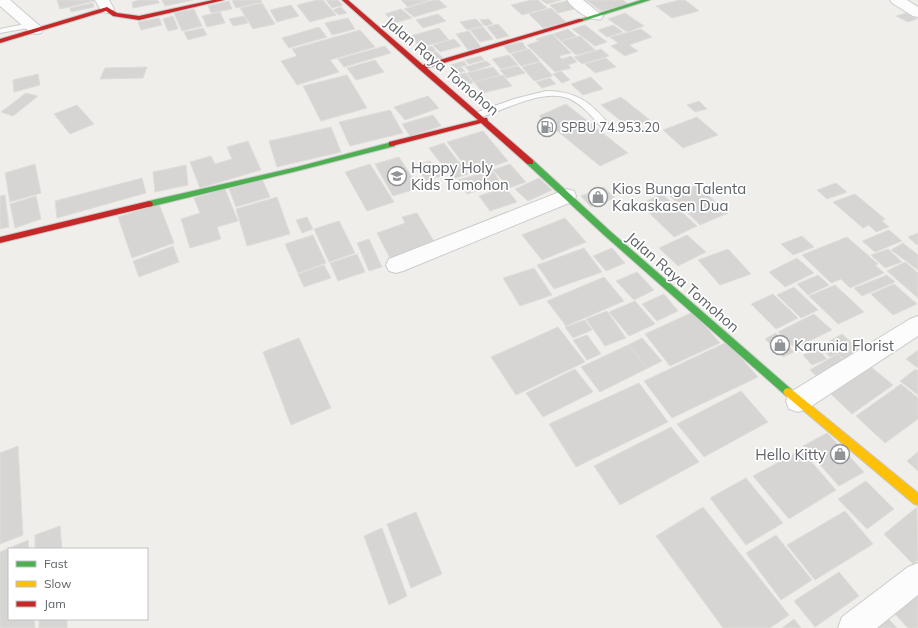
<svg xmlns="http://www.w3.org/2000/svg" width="918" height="628" font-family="Mulish,sans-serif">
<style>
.building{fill:#d6d5d3;stroke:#deddd9}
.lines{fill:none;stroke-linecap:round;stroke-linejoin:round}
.lane-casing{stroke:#cbcccc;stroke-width:2}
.street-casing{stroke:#cbcccc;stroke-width:2}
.fast-casing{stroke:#cacacb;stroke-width:2}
.slow-casing{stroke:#cacacb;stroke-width:2}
.jam-casing{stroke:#cacacb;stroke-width:2}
.lane{fill:#fdfcfc;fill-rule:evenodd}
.street{fill:#fdfcfc;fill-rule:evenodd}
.fast{fill:#4caf50;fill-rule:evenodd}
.slow{fill:#ffc107;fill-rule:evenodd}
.jam{fill:#c62828;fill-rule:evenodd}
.labels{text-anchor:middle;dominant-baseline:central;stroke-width:3.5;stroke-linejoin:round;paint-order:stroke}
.far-poi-label{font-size:13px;fill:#5f6368;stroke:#fff;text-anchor:start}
.street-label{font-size:15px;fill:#5f6368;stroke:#fff}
.poi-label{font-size:15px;fill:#5f6368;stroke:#fff;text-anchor:start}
</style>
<rect width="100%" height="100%" fill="#efeeea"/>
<g class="building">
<polygon points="57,0 99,0 60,9"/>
<polygon points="139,0 158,0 159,3 133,8 132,2"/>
<polygon points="162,0 193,0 165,6"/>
<polygon points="237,0 261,0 262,2 236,8 232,1"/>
<polygon points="317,0 323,0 336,15 310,22 297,5"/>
<polygon points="326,0 338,0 343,5 332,8"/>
<polygon points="401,0 429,0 408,7"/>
<polygon points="433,0 439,0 447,7 414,17 404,9"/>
<polygon points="531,0 538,0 547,8 522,15 511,5"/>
<polygon points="541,0 561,0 547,4"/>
<polygon points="570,0 578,8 558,13 550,5"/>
<polygon points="586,0 623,0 628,4 601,11"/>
<polygon points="679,0 685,0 699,11 672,18 656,6"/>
<polygon points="229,1 232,9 211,13 208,6"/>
<polygon points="93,3 94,7 71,12 70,8"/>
<polygon points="262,3 275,24 253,29 240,8"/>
<polygon points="291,5 299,16 277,22 270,10"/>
<polygon points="341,7 347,13 339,15 333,10"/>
<polygon points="551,8 566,22 543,28 529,14"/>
<polygon points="194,9 202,26 182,31 174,13"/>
<polygon points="401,9 412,18 395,23 385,14"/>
<polygon points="220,12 225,23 207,27 202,16"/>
<polygon points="625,13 644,26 627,32 608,19"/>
<polygon points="906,13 917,19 908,22 896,16"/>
<polygon points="438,14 446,21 423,28 416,20"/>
<polygon points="173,16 178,29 168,31 163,19"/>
<polygon points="244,16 248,23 233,26 229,19"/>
<polygon points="159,18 162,25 141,30 138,22"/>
<polygon points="348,18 355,29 332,35 325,23"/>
<polygon points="476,19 483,26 467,30 460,22"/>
<polygon points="489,19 493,24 485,26 480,20"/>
<polygon points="498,24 509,36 497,39 487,27"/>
<polygon points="585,25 607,42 595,46 572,29"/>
<polygon points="613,25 623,32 607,37 598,30"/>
<polygon points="319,27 327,37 289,48 282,38"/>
<polygon points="483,27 493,39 480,42 470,30"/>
<polygon points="203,28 207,35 188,40 184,32"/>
<polygon points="439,28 449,40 420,47 410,36"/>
<polygon points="568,29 576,36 561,41 553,34"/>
<polygon points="641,29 652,37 629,45 638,51 625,56 611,46 618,43 610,37"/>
<polygon points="360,30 375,47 330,60 339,72 297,85 281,61 297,56 292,49"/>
<polygon points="469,31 481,47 468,50 456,34"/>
<polygon points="552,34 571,53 559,56 562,59 571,56 577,62 568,65 571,68 555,72 527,45 539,41 536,39"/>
<polygon points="580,36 595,50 576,55 561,41"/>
<polygon points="454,39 461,46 440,52 433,45"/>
<polygon points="522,42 527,49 509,53 504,46"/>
<polygon points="385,46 391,53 344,67 338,59"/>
<polygon points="432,46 436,51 426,53 422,49"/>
<polygon points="529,49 540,61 521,66 511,54"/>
<polygon points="601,49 609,56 582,64 574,57"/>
<polygon points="437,52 443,58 432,61 426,55"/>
<polygon points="509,55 518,65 501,69 492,59"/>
<polygon points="481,56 484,60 469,64 465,60"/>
<polygon points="606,58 616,67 595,73 585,64"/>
<polygon points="375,60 384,72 356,80 347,68"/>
<polygon points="464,61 467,65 453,69 450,65"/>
<polygon points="486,61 491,65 470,72 465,67"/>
<polygon points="540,62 553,76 534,81 522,67"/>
<polygon points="518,66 525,73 507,78 500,70"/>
<polygon points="147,67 143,78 100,79 105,68"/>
<polygon points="461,67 465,71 456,74 453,70"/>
<polygon points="493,67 500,75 474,82 467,73"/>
<polygon points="561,71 570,80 562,83 553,74"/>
<polygon points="466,73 473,83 463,85 456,75"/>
<polygon points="38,74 40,85 14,92 13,80"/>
<polygon points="347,75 367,108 321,121 303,86"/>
<polygon points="503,75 512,86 483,93 474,82"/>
<polygon points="591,77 603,89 583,95 571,84"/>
<polygon points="550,78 556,84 542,88 536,82"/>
<polygon points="26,93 38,96 13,116 1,112"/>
<polygon points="428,96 439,108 405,120 394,107"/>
<polygon points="621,97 650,120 630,128 601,105"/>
<polygon points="699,101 707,109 695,112 687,105"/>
<polygon points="566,104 628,153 600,166 539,116"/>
<polygon points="77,105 94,124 70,134 54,114"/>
<polygon points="390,110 403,133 350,146 339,122"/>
<polygon points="433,115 441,126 410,136 402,124"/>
<polygon points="697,117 718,135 683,148 663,130"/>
<polygon points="331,127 341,152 277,167 269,141"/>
<polygon points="483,131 508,161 471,174 447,142"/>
<polygon points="248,141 261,170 200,188 190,162 211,156 215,164 232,159 227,147"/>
<polygon points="444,143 468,174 453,179 429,148"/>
<polygon points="399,157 419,188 393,196 375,164"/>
<polygon points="430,161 441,176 426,181 416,165"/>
<polygon points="35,164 41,193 10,202 5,173"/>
<polygon points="370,164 394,202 367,211 345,172"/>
<polygon points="510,164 526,182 509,188 493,170"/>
<polygon points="186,165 188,185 155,192 153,172"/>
<polygon points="492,170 501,183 467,194 458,180"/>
<polygon points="142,178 146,193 57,218 55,201"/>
<polygon points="539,178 552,190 528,201 515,189"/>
<polygon points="262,179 270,197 236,207 229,189"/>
<polygon points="836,183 847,192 827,199 817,190"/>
<polygon points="697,185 728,213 700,225 670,196"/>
<polygon points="505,187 517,202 490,211 479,196"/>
<polygon points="604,187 615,198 591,207 581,196"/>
<polygon points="225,189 238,221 217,227 221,239 190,248 181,219 200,213 194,198"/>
<polygon points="662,194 697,226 674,237 640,204"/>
<polygon points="855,194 885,219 882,221 889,227 876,232 869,225 863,228 833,202"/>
<polygon points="5,195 9,227 0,229 0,196"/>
<polygon points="36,196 41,219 15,228 10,204"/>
<polygon points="277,197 290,234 247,246 236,209"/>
<polygon points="159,204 174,243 132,258 118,217"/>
<polygon points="417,213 436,245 391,260 377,233 405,223 402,217"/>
<polygon points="307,217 313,229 302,233 296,220"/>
<polygon points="565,218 586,242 542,260 522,235"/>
<polygon points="339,221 355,253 329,262 314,229"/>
<polygon points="889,230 902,241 875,252 862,241"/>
<polygon points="918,233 918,244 917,245 908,237"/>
<polygon points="313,235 326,263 298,273 285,244"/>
<polygon points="687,235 706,252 678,266 659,248"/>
<polygon points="802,236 814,247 793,255 781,244"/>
<polygon points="847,237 878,264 875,265 884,273 850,288 841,279 831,283 802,255"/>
<polygon points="369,239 382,267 369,271 357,243"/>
<polygon points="903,243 918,255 918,270 891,250"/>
<polygon points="173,246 179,262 139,277 133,261"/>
<polygon points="584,248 602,272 554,289 537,265"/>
<polygon points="612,248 625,263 606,271 593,256"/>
<polygon points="728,249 751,274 720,285 698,260"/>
<polygon points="888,249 902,262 885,268 871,255"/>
<polygon points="357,254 365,272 338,281 330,263"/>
<polygon points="797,258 814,273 785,287 769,272"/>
<polygon points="905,262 918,273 918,298 887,271"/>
<polygon points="324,265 331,278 304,287 298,274"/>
<polygon points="534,268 552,295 520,306 503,278"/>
<polygon points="637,272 654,290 634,300 616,281"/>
<polygon points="818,275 829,285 808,295 797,284"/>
<polygon points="887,275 895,282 862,296 854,288"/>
<polygon points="604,277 624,301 566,326 547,301"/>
<polygon points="894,284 917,304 893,315 871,294"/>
<polygon points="835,285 864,312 838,324 809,296"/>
<polygon points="794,287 818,310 801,318 777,295"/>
<polygon points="664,294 678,311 657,321 642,304"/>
<polygon points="773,294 798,318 776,329 751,304"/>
<polygon points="635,301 655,324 629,336 609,312"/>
<polygon points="607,311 626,338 605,346 586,319"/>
<polygon points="693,312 720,343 670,366 645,334"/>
<polygon points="814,314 832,330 795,348 778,332"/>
<polygon points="585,320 592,330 573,338 565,327"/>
<polygon points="558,327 585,362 516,395 491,357"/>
<polygon points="776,333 794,352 783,357 765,339"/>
<polygon points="842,334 864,354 848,363 837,353 830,357 819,347"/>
<polygon points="587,335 601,354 587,360 573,340"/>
<polygon points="299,338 331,408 291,425 263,352"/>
<polygon points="642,338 662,361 648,368 628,345"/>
<polygon points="727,342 758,377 672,418 644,381"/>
<polygon points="628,345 648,368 600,392 581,367"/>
<polygon points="818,349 827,359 812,365 803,355"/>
<polygon points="918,350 918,368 906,359"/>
<polygon points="837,354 849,365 822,381 810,370"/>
<polygon points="871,367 893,385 852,414 831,394"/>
<polygon points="575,369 593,392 543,417 526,393"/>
<polygon points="916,369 918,371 918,395 900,381"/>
<polygon points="639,383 668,422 576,467 549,424"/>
<polygon points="901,384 918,398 918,419 885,443 856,416"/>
<polygon points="741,391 768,422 704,457 677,424"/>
<polygon points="671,427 699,462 620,505 594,466"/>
<polygon points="827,433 864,472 839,486 803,446"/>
<polygon points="18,446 23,535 0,544 0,453"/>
<polygon points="801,450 836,490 789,519 753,476"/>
<polygon points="918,452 918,471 907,461"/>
<polygon points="746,478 783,523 746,545 710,498"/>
<polygon points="866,481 894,509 867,529 838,499"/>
<polygon points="703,507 789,615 770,628 723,628 656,536"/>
<polygon points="917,507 918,560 913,564 884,534"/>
<polygon points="845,511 873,544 815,580 787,545"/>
<polygon points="416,512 442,574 411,588 387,524"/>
<polygon points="60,526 62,549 35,549 35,535"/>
<polygon points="382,528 407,596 389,605 364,536"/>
<polygon points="776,535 812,580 781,600 746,553"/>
<polygon points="28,540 29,549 9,549 9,619 34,619 35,628 0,628 0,552"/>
<polygon points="839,572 859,596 815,627 794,601"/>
<polygon points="918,595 918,628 908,628 895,614"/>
<polygon points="885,615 897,628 869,628"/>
<rect x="39" y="619" width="28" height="9"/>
<polygon points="794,619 801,628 782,628"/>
</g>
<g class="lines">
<defs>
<g id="lane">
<polygon points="30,23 34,25 33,27 0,33 0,29"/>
<path d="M546,91C575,91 592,102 610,126L608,128H602C592,117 583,105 570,99C543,87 504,111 478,118L473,115L475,113L514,99Z"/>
</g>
<g id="street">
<polygon points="0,0 10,0 41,27 43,30 41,33 36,34 31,33 0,6"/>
<polygon points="95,0 109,0 114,9 112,12 107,13 102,12"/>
<path d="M567,0H583L603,16L601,19C590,22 573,9 567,0Z"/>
<polygon points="890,0 907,0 918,7 918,17 913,16 892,3"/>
<polygon points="567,189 574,191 576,196 574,201 403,271 396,273 389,271 386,265 389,259"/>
<polygon points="918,316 918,336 807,409 798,412 789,409 786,401 789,393 910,319"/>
<polygon points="918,563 918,595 877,628 838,628 842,617 908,567"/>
</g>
<g id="fast">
<polygon points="641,0 650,0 583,21 578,20"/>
<polygon points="392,142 395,142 395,146 297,171 149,207 145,204 149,201 297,167"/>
<polygon points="527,160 533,160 610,231 791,389 793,392 791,395 788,396 785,395 604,235 527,164"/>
</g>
<polygon id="slow" points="788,388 791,389 918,493 918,505 914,504 785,395 783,392 785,389"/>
<g id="jam">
<polygon points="213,0 224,0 139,20 113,16 106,11 0,43 0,39 107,7 117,13 139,16"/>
<polygon points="342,0 348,0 423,65 579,19 583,19 583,21 427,68 484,118 487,118 488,121 533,160 533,164 527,164 481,123 392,146 389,146 389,142 478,120 419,69"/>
<polygon points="149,201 152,202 153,204 152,206 0,243 0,237"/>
</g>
</defs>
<use href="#lane" class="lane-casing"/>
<use href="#street" class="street-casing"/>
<use href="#fast" class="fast-casing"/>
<use href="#slow" class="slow-casing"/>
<use href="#jam" class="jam-casing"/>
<use href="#lane" class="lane"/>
<use href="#street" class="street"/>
<use href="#fast" class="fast"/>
<use href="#slow" class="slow"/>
<use href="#jam" class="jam"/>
</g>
<defs>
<symbol id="fuel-ring" viewBox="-11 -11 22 22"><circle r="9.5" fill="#fff" stroke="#919496" stroke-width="1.5"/><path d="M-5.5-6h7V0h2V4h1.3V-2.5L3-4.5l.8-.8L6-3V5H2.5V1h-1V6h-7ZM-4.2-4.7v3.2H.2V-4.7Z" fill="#919496"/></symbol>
<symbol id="school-ring" viewBox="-11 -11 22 22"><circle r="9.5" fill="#fff" stroke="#919496" stroke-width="1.5"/><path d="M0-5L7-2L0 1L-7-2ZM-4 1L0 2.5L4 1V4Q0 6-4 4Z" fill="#919496"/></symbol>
<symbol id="shop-ring" viewBox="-11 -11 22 22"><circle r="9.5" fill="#fff" stroke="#919496" stroke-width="1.5"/><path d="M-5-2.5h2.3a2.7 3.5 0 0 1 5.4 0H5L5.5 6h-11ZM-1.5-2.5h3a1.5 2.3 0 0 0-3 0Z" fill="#919496"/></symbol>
</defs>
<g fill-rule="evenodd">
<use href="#fuel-ring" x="536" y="116" width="22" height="22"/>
<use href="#school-ring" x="386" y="165" width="22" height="22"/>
<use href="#shop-ring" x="587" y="186" width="22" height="22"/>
<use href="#shop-ring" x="769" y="334" width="22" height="22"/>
<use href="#shop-ring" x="829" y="443" width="22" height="22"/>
</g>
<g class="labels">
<g class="far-poi-label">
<text x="561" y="127">SPBU 74.953.20</text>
</g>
<g class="street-label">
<text transform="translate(442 66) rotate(40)">Jalan Raya Tomohon</text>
<text transform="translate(683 282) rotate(41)">Jalan Raya Tomohon</text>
</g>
<g class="poi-label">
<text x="411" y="167">Happy Holy<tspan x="411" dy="17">Kids Tomohon</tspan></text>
<text x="612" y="188">Kios Bunga Talenta<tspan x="612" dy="17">Kakaskasen Dua</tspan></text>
<text x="794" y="345">Karunia Florist</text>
<text x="826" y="454" text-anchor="end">Hello Kitty</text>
</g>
</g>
<rect x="8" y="548" width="140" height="72" fill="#ffffff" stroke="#bfc1c3"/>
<rect x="16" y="561" width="20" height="6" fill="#4caf50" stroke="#bfc1c3"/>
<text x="44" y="568" font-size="12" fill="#5f6368">Fast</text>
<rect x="16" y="581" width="20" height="6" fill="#ffc107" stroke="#bfc1c3"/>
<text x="44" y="588" font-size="12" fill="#5f6368">Slow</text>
<rect x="16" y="601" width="20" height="6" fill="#c62828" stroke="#bfc1c3"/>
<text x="44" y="608" font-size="12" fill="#5f6368">Jam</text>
</svg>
